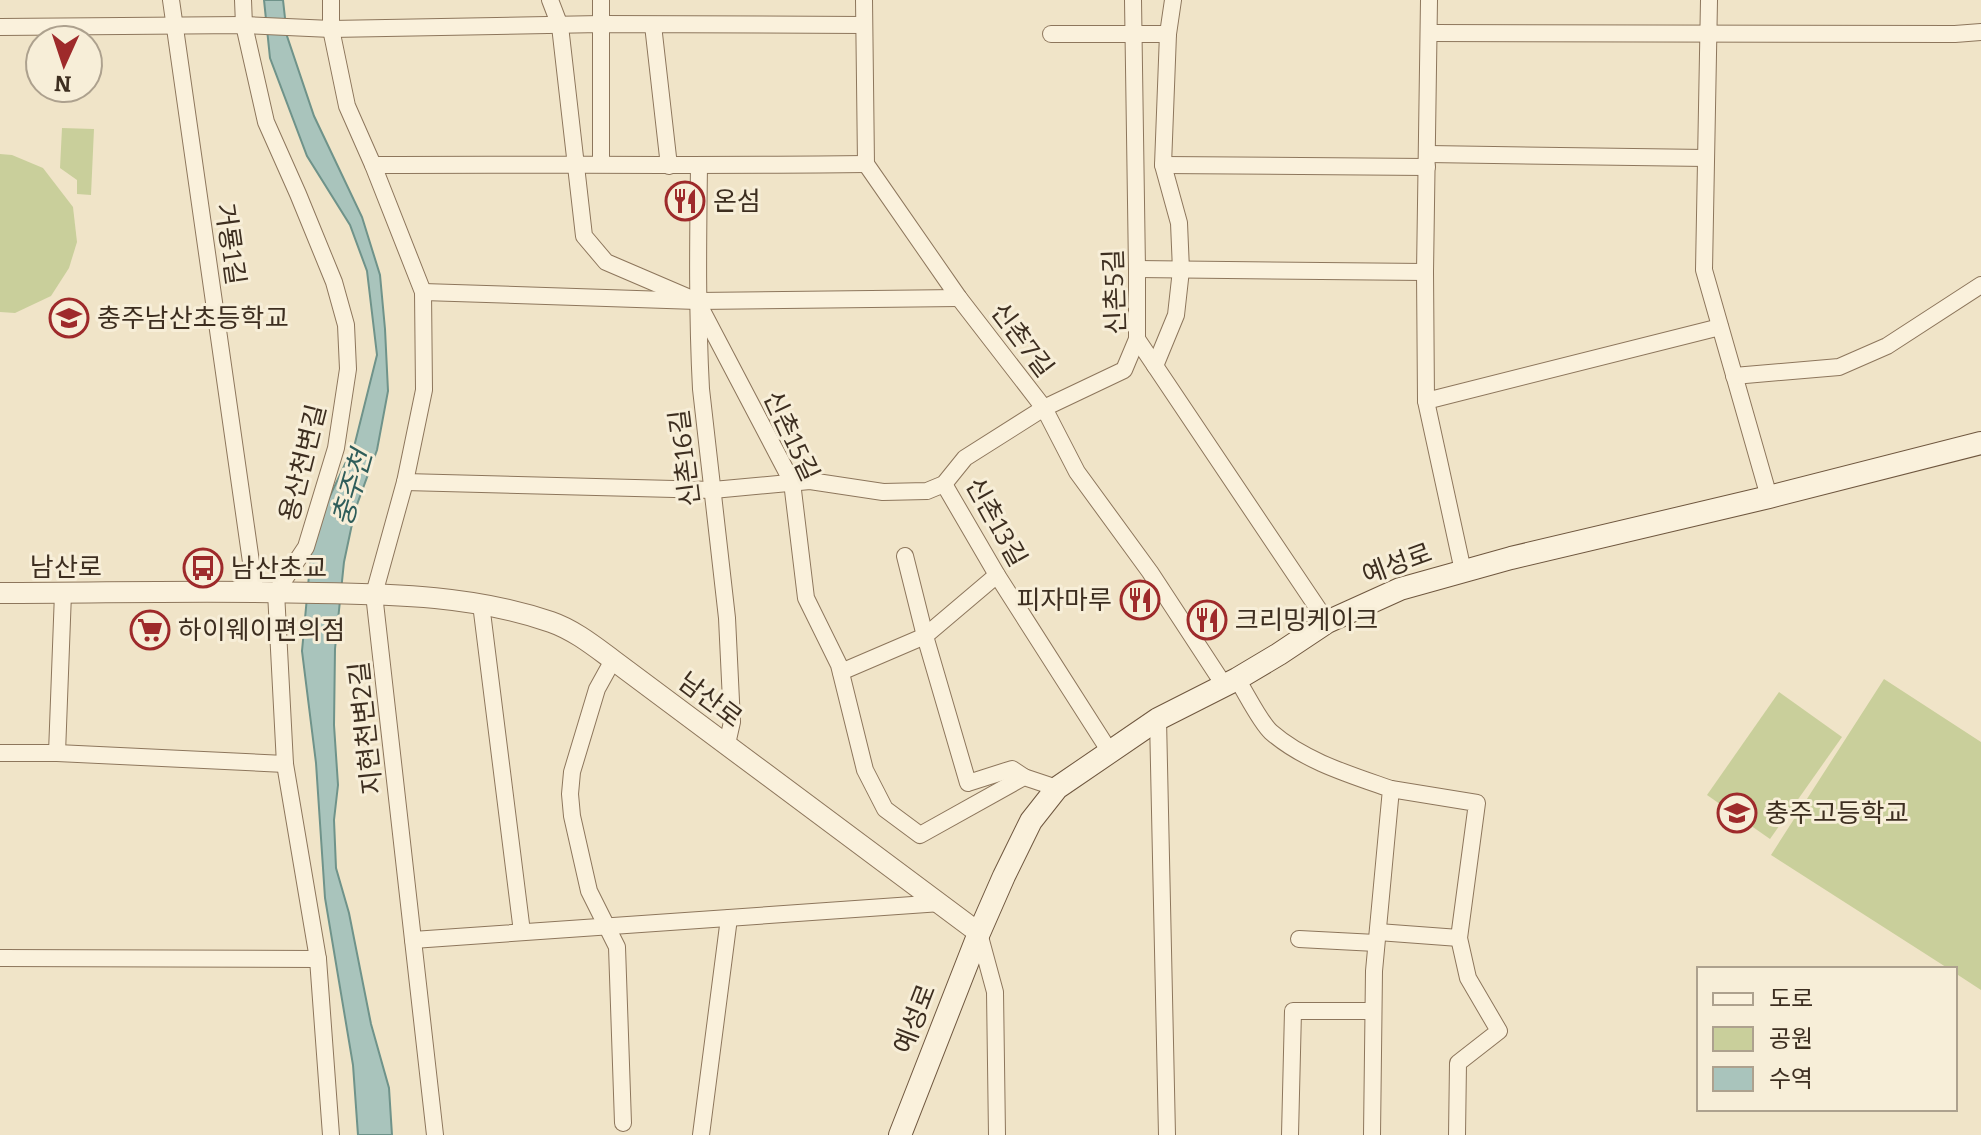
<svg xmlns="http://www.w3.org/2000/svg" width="1981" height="1135" font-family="Bitter,'Noto Sans KR',serif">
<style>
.green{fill:#c9cf9b}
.water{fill:#a9c4bc;stroke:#6f938a;stroke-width:2}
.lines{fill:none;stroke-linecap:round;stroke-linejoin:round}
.minor-casing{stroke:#8d765c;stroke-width:18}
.tertiary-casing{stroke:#8d765c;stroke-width:22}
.secondary-casing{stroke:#6f573f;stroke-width:24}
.minor{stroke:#faf1dc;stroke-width:16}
.tertiary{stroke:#faf1dc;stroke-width:20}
.secondary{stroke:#faf1dc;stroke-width:22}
.labels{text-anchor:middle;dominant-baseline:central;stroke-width:6;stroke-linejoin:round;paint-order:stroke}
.poi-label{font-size:26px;fill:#3d2e20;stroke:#f7eed8;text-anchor:start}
.street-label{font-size:26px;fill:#3d2e20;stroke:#f7eed8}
.water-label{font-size:28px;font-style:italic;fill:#2f5d5a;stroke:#f7eed8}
</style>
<rect width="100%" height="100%" fill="#f0e4c8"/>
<g class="green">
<polygon points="62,128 94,129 91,195 77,194 77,180 60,168"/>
<polygon points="0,154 12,155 43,168 73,207 77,242 69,268 51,296 15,313 0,312"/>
<polygon points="1884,679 1981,742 1981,990 1955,973 1955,969 1949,969 1771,855"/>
<polygon points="1779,692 1842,737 1770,839 1707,795"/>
</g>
<polygon class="water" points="264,0 283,0 287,36 314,116 362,217 380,275 385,329 388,391 377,450 355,510 344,562 335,649 334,725 338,785 334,820 336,868 349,913 371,1024 389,1088 392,1135 358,1135 353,1065 325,898 316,763 302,651 313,532 355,443 377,355 367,271 350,225 307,156 270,58"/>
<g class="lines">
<defs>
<g id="minor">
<polyline points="171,0 255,590"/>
<polyline points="243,0 244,25 266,122 298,194 334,282 346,325 348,369 336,448 306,547 276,592 285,764 318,959 331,1135"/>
<polyline points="331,0 331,29 347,106 373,165 423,292 424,390 405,482 374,594 435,1135"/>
<polyline points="550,0 560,26 584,236 606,262 697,301 792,482 806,598 839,665 865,770 885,809 920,835 1024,777 1057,788"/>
<polyline points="864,0 866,164 959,298 1044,408 1077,472 1150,572 1224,685"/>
<polyline points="1133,0 1137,269 1137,339 1327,622"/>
<polyline points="1429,0 1425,272 1426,401 1463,571"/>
<polyline points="1709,0 1704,270 1769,497"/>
<polyline points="653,25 669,166"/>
<polyline points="0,27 244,25 331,29 601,24 864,25"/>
<polyline points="1430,33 1955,34 1981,32"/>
<polyline points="1051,34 1168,34"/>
<polyline points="1428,154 1706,158"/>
<polyline points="601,164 601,0"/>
<path d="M373,165C537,164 701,166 866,164"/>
<polyline points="1163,165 1427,167"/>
<path d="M699,166C698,240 697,314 701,389L727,618L732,722L727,744"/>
<polyline points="1137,269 1425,272"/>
<polyline points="423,292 697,301 959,298"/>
<polyline points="1155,366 1176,315 1181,270 1179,223 1163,165 1168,34 1173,0"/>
<polyline points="1734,376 1839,367 1887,346 1981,285"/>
<polyline points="1426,401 1720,327"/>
<polyline points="405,482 713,490 810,481 883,492 927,491 944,484 965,458 1044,408 1124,370 1137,339"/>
<polyline points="944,484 997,575 1110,752"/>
<polyline points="905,556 925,636 968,783 1012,769 1024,777"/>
<polyline points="481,604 522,932"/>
<polyline points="613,660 597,689 572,772 570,794 572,816 589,891 617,947 623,1123"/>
<polyline points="841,672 925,636 997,575"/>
<path d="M1237,679C1246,693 1260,722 1271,732C1304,761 1351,775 1391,789L1374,971L1372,1135"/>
<polyline points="1158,719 1167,1135"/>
<polyline points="0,753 57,753 285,764"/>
<polyline points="57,753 63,593"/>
<polyline points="1391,789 1477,803 1459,938 1468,978 1499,1031 1458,1063 1457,1135"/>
<polyline points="1378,932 1459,938"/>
<polyline points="979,933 995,992 997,1135"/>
<polyline points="1299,939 1376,943"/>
<polyline points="413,940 941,903"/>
<polyline points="0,958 318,959"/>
<polyline points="701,1135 729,918"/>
<polyline points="1290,1135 1293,1011 1373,1011"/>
</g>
<path id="tertiary" d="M0,593C106,593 211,590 317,593C396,594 476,596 551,622C574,630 594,646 613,660L979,933"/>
<polyline id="secondary" points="900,1135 979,933 1004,876 1031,821 1057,788 1158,719 1237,679 1279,654 1327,622 1400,589 1511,558 1769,497 1981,443"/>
</defs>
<use href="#minor" class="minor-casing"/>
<use href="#tertiary" class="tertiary-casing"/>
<use href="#secondary" class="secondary-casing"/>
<use href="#minor" class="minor"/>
<use href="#tertiary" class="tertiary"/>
<use href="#secondary" class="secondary"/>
</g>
<defs>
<symbol id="restaurant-ring" viewBox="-11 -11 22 22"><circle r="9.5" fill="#f7eed8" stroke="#9e2a2b" stroke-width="1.5"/><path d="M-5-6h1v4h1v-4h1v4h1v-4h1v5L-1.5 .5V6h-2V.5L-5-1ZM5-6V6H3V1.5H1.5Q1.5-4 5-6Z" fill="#9e2a2b"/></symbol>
<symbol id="school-ring" viewBox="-11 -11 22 22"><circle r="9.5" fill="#f7eed8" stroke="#9e2a2b" stroke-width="1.5"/><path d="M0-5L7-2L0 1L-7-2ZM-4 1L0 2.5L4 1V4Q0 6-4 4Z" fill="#9e2a2b"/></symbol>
<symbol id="bus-ring" viewBox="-11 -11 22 22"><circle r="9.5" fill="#f7eed8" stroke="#9e2a2b" stroke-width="1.5"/><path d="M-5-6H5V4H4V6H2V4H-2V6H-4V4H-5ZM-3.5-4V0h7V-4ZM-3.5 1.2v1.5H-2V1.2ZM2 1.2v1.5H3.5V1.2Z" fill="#9e2a2b"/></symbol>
<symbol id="supermarket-ring" viewBox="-11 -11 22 22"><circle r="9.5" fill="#f7eed8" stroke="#9e2a2b" stroke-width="1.5"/><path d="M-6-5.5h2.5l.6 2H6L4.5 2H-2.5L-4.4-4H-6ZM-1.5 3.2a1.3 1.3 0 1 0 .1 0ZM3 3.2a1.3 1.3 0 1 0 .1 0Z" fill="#9e2a2b"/></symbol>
</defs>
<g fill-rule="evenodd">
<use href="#restaurant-ring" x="663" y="179" width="44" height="44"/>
<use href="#school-ring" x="47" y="296" width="44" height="44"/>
<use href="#bus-ring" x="181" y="546" width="44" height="44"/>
<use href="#restaurant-ring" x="1118" y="578" width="44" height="44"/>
<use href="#restaurant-ring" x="1185" y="598" width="44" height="44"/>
<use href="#supermarket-ring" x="128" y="608" width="44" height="44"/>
<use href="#school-ring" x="1715" y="791" width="44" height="44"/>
</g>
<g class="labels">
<g class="poi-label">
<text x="713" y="201">온섬</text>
<text x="97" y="318">충주남산초등학교</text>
<text x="231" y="568">남산초교</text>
<text x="1112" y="600" text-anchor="end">피자마루</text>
<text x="1235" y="620">크리밍케이크</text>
<text x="178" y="630">하이웨이편의점</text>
<text x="1765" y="813">충주고등학교</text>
</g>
<g class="street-label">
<text transform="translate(230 244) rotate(82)">거룡1길</text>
<text transform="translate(1115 292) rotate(-92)">신촌5길</text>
<text transform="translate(1022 340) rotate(53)">신촌7길</text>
<text transform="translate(791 436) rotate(65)">신촌15길</text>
<text transform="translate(685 458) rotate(-97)">신촌16길</text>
<text transform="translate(303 463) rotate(-76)">용산천변길</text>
<text transform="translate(996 522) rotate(61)">신촌13길</text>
<text transform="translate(1397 564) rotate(-20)">예성로</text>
<text x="66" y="567">남산로</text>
<text transform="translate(710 700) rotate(37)">남산로</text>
<text transform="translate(366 728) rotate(-96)">지현천변2길</text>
<text transform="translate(915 1019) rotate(-69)">예성로</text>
</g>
<g class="water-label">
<text transform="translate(352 488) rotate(-74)">충주천</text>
</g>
</g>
<rect x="1697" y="967" width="260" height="144" fill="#f7eed8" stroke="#ada18e" stroke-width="2"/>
<rect x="1713" y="993" width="40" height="12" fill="#faf1dc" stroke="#ada18e" stroke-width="2"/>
<text x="1769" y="1007" font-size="24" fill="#3d2e20">도로</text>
<rect x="1713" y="1027" width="40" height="24" fill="#c9cf9b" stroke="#ada18e" stroke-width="2"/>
<text x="1769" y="1047" font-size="24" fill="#3d2e20">공원</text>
<rect x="1713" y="1067" width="40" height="24" fill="#a9c4bc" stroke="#ada18e" stroke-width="2"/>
<text x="1769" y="1087" font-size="24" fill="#3d2e20">수역</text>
<g transform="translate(64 64) rotate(183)"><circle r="38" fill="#f7eed8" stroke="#ada18e" stroke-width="2"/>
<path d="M0-6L14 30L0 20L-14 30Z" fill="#9e2a2b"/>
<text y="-12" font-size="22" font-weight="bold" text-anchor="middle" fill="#3d2e20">N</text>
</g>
</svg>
